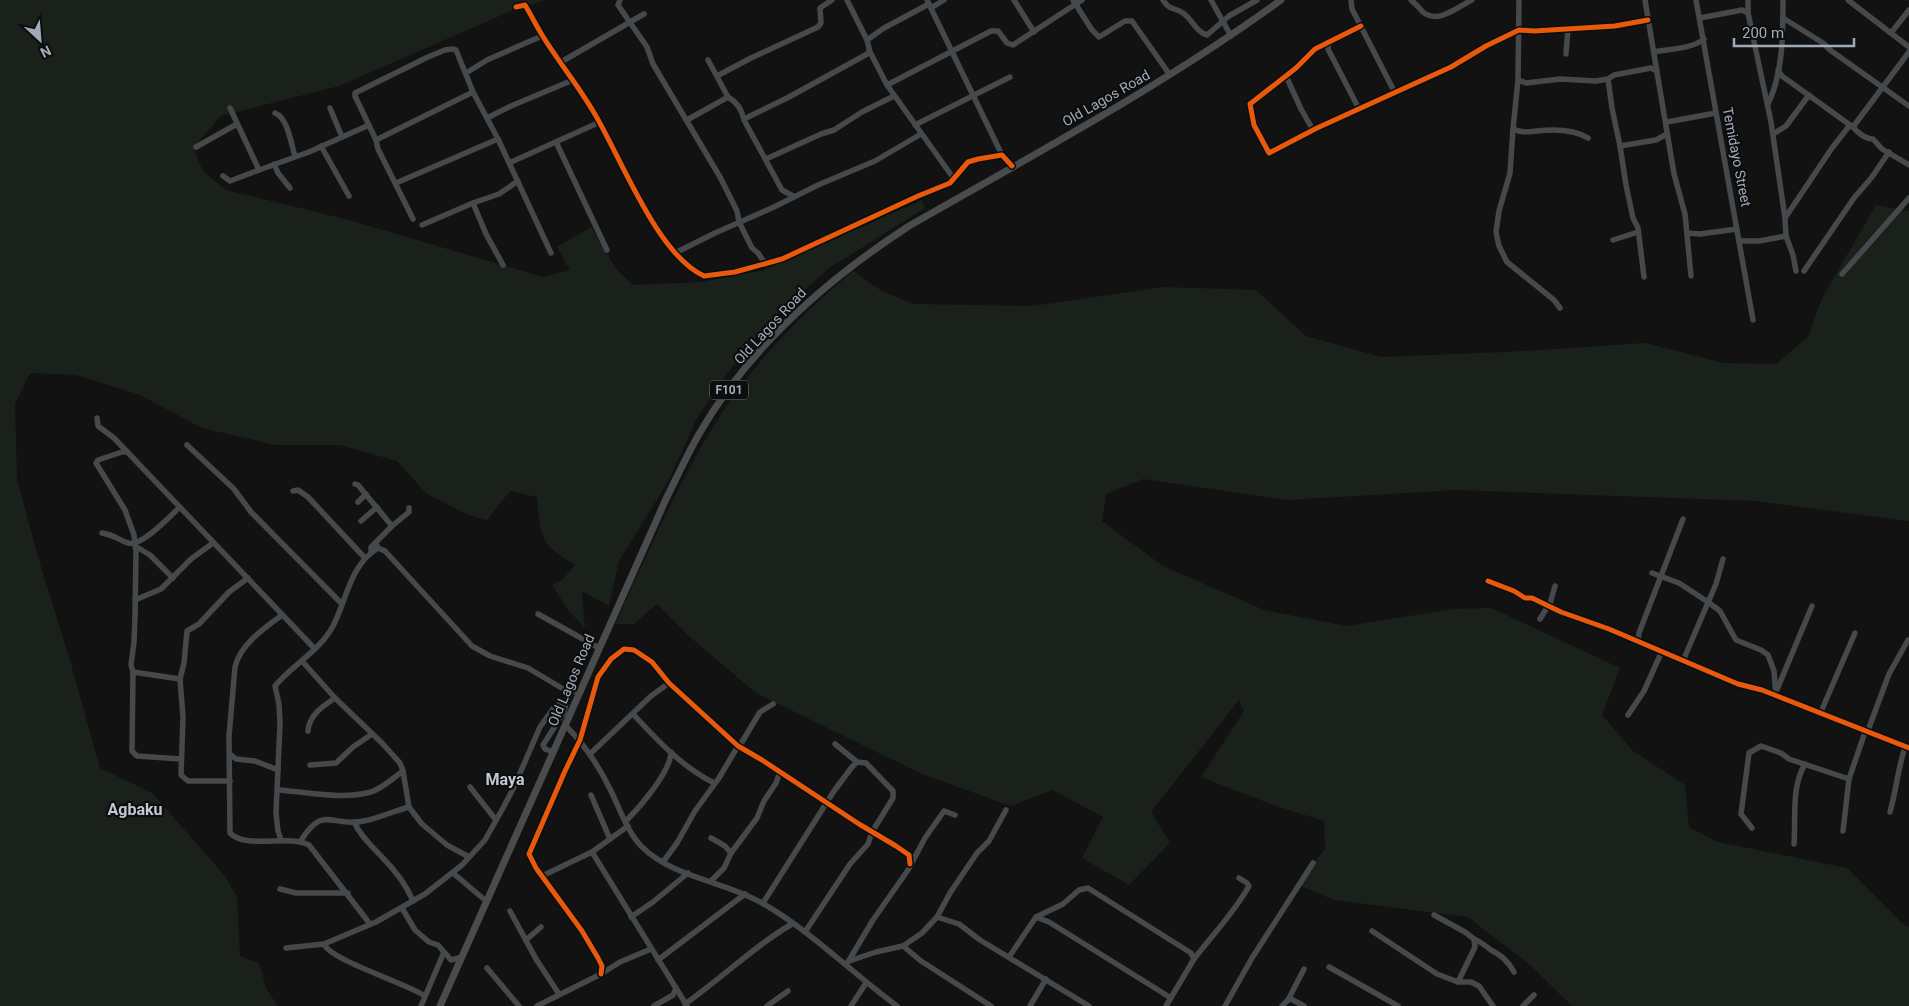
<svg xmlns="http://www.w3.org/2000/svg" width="1909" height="1006" font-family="Roboto,sans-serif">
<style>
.green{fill:#1a211a}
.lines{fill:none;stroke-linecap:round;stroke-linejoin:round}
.minor{stroke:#46494b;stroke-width:5.5}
.major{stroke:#494b4d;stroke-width:7}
.cycleway-casing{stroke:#0c0d0e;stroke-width:8}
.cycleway{stroke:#e8590c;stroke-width:5}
.labels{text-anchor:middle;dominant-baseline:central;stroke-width:4.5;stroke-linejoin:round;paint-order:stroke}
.shield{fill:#0c0d0e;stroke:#747c83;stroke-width:1}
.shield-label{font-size:12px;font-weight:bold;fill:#a1abb5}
.street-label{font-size:14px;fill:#a1abb5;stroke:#0c0d0e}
.quarter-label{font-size:16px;font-weight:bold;fill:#c3c9d1;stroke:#0c0d0e}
</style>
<rect width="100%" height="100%" fill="#121212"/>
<g class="green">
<path d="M0,0H546L511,11L339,86L221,116L193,148L203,171L226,190L349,220L543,277L570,270L557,247L591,227L616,269L633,285L701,282L764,270L922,200L925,208L828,269L767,324L729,371L697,418L669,480L619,561L609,606L582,591L585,628L569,611L552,585L563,579L575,565C538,543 541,537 537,497L510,491L487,520L468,515L426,493L397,461L340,445H275L202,428L140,395L76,375L30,373L15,404L17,479L38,557L69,657L100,768L152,793L225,876L237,897L240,956L259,963L267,990L278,1006H0Z"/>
<path d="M1876,205L1909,211V521L1755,501L1457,490L1287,500L1143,479L1106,494L1102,521L1163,566L1264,610L1346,626L1454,609L1491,608L1620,668L1602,715L1633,751L1685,785L1689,827L1718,842L1847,868L1902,923L1909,927V1006H1572L1531,966L1468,917L1334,900L1296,884L1325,849L1324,821L1273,805L1201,777L1244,711L1239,700L1151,812L1170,843L1129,885L1082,858L1103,817L1053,790L1011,806L922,774L756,693L691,638L657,604L634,624H615C651,547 687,460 737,391C770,346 810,307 853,271L882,291L913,304L1032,306L1164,287L1256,290L1306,336L1381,357L1507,352L1645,343L1724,363L1776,364L1808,337L1822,298Z"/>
</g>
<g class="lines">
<g class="minor">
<polyline points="620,0 618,5 647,47 653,64 720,177 737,211 739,222 752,248 758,253 766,265"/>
<polyline points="847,0 867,40 870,52 887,85 954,179"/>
<polyline points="927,0 1002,155"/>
<polyline points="1014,0 1034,32"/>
<polyline points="1073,0 1092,30 1099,37 1125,21 1132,21 1170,75"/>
<path d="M1163,0C1170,11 1174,7 1183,13C1192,19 1196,32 1207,35L1229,16L1257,0"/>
<polyline points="1211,0 1231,36"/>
<polyline points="1351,0 1352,9 1395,93"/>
<path d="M1411,0C1416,4 1419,8 1423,12C1438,25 1459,6 1472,0"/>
<path d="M1519,0L1518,80L1513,129C1522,133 1527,132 1537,131C1555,129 1573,129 1588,138"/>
<polyline points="1645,0 1674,174 1685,214 1691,276"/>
<polyline points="1696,0 1753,320"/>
<polyline points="1748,0 1748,13 1771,122 1785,218"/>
<polyline points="1848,0 1909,47"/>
<path d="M516,7L525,5C531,15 536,25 542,35C558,61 577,84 593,111C620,155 656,254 704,276L735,272L782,259L918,196L950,183L968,162L978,159L1002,155L1012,166"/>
<polyline points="931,8 944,0"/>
<polyline points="1700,18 1742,10 1748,13"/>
<polyline points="1783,18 1823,43 1830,50 1909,106"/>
<polyline points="1361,26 1315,49 1296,68 1250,104 1254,125 1269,153 1317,128 1451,67 1486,46 1519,30 1534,31 1615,26 1648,20"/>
<polyline points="1891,33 1909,10"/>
<polyline points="867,40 884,28 929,4"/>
<polyline points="1329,41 1328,49 1359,109"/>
<path d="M1654,52C1669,49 1692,49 1704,39"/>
<polyline points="1566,54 1568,28"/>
<path d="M708,60L728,97C737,102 742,110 744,120L782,190L793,196"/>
<polyline points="561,62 644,14"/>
<polyline points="1778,70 1782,76 1850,125"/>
<polyline points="466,73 487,60 542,36"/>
<polyline points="717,76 751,58 818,27 821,23 820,8 832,0"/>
<polyline points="1286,76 1301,109 1313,130"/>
<polyline points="1608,79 1612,108 1620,146 1626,185 1633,218 1638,228 1644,277"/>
<polyline points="1518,80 1526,83 1560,79 1596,81 1608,79 1614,75 1651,68 1657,71"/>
<polyline points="887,85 991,31 998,31 1007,43 1013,45 1082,0"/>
<path d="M1768,104C1783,73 1783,34 1783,0"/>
<polyline points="230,108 259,170 309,152 369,125"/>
<polyline points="330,108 342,137"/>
<path d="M275,113C288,118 291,144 295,156"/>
<polyline points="487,118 511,106 573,80"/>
<polyline points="744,119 789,97 869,53 869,50"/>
<polyline points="687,120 728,97"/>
<polyline points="1667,122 1716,113"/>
<polyline points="915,125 1010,77"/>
<path d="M1853,127C1857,132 1865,139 1873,139L1882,149L1909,165"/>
<polyline points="1513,129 1510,173 1499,211 1496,232 1499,246 1507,262 1554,300 1560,308"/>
<polyline points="1773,134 1786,126 1809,95"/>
<polyline points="376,140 355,96 355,93 428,57 445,50 452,49 456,50 473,92 498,139 551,253"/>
<polyline points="556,142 607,250"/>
<polyline points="321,146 349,196"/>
<polyline points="1620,146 1656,140 1667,134"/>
<polyline points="196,147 237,124"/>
<polyline points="766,159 821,134 834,130 862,112 894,96"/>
<polyline points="509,163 600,122"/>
<polyline points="274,164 278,173 290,188"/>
<polyline points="223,176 230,181 259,170"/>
<polyline points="396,183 498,139"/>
<polyline points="473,203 486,234 503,265"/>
<polyline points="413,219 378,149 376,140 473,92"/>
<polyline points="422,225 473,203 499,194 518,181"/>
<polyline points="1687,233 1700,234 1737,229"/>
<polyline points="1613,240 1638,232"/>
<polyline points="1739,241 1759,241 1786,236"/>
<polyline points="675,253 715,233 774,207 818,185 875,161 921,134"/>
<polyline points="1796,271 1793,255 1786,236 1785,218 1832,148 1850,125 1853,127 1856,123 1909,52"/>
<polyline points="1804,271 1854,198 1872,177 1889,152"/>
<polyline points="1842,274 1909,198"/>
<polyline points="97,418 98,426 114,438 314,648"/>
<polyline points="187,445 234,489 251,512 341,603"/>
<polyline points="127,452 122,452 98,460 96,463 125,510 134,535 136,551 135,617 134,642 131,665 133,672 132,751 137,756 181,759"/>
<polyline points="355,484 358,485 392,526"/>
<polyline points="293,491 298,490 308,497 364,557"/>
<polyline points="358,502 366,494"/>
<polyline points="361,521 377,507"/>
<path d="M102,533C115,535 118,540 128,543C142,547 170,516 180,507"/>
<polyline points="376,543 378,548 385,551 472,646 490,656 528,668 570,693"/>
<polyline points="135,546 150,555 173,578"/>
<polyline points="371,552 371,547 392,526 409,512 409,508"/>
<polyline points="1652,573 1679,583 1708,602 1720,611 1736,640 1761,650 1768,655 1774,671 1776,696"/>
<polyline points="1488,581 1514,591 1525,598 1532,598 1561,612 1609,629 1738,684 1762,690 1909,748"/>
<polyline points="135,600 161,589 191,559 213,543"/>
<polyline points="1549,607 1555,586"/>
<polyline points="538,614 599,648"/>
<path d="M282,615C264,628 240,645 235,667L229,736L230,833C247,850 288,834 309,845L370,924"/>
<polyline points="1540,619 1548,606"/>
<polyline points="1638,641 1639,633 1683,519"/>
<polyline points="302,661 335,698 382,743 400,763 403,771 409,807 415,815 422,824 447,845 469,857"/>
<polyline points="1686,662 1685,656 1716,584 1723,559"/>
<polyline points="133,672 180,679"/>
<polyline points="1776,692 1812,606"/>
<path d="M633,714C657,740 682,767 714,783"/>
<polyline points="1820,714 1855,633"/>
<polyline points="1628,715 1644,691 1662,651"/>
<path d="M566,726C585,745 599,766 611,791C620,809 627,832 642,847C674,878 724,881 762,903C811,931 852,973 897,1006"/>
<path d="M308,731C309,715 323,706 335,698"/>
<polyline points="1867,733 1889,674 1908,640"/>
<polyline points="835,744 857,762"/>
<polyline points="739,747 760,712 773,704"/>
<polyline points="553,752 545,749 543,745 564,712 566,702 570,693 574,691 581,691"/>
<polyline points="230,754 236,759 255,761 278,770"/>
<polyline points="590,754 651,696 669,683"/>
<polyline points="310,765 336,763 353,747 372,734"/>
<polyline points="230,781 188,781 181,775 183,717 180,679 184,663 187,631 199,624 229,592 248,578"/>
<polyline points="470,787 496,820"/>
<path d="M278,790C309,792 341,800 371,792C383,788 393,778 403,771"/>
<polyline points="591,795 610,839"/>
<path d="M1890,812C1896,791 1898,768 1905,747"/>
<path d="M626,821C640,807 671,771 671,752"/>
<path d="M354,822C361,837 371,845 381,856C394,869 406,884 413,901"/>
<polyline points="1752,828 1741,814 1749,753 1761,746 1781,753 1789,759 1849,779 1865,732"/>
<polyline points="1843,831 1849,779"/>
<polyline points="711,838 725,846 731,853"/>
<path d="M281,840L278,831L276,813L280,724L279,704L275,686C292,665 320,651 333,626C347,599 350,565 378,548"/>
<path d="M300,842C324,803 330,828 364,821C379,818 394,811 409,807"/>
<path d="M1794,844C1796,818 1791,787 1805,764"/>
<polyline points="592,852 687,1006"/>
<polyline points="663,862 677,843 695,811 719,778 738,746"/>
<polyline points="453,873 486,901"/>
<polyline points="542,876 592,852 628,826"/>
<polyline points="711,881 724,868 731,853 757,818 764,801 776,783 780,772"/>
<polyline points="280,889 296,893 348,893"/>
<polyline points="763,903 834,791 852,767 857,762 866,763 893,791 893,798 872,832 868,844 850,864 805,932"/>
<polyline points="402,908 415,930 429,942 438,945 451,960 462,957"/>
<polyline points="510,911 536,959 559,994"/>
<polyline points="1434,915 1465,932 1474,939 1475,947 1458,982"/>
<polyline points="631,917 653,902 688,873"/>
<polyline points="937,917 959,924 980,940 1089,1006"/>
<polyline points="1036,917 1049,922 1171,998"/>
<polyline points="1372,931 1437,974 1458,982 1471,982 1479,986 1493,1006"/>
<path d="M1474,939C1482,942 1485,946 1491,950C1502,956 1508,961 1514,972"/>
<polyline points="526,940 541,927"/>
<path d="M324,944C330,960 406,983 425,996"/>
<polyline points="903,946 921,961 991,1006"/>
<polyline points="286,948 324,944 376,922 425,894 462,865 485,840 503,808 514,787 540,727 555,706 566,702"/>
<polyline points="1009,957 1036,917 1063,904 1079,890 1088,888 1191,953 1194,959 1166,1006"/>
<path d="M1194,959C1213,934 1234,913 1249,886L1247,883L1239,878"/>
<polyline points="658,960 745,894"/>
<polyline points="849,961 876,952 903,946 922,933 937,917 950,893 977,853 989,841 1006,810"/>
<polyline points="848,962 873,920 908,870 925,838 944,811 955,815"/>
<polyline points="1329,967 1398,1006"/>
<polyline points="487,968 519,1006"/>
<polyline points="601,974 602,966 598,958 582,931 536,868 529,854 565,771 580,740 598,677 611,659 624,649 634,650 652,662 669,683 738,746 762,760 859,824 896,846 909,855 910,864"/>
<polyline points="1288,1000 1304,969"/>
<path d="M685,1004C722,978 754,946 792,924"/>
<polyline points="421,1006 444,952"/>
<polyline points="537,1006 601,974 620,962 651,949"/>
<polyline points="654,1006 673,995 676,988"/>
<polyline points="767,1006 788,991"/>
<polyline points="851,1006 866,983"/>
<polyline points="1030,1006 1046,979"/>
<polyline points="1225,1006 1252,958 1313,863"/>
<polyline points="1282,1006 1288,1000 1291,999 1304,1006"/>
<polyline points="1523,1006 1534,995"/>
</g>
<path class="major" d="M440,1006L666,499C677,477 687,455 699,434C749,347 826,280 909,226C1035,154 1164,85 1281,0"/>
<defs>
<g id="cycleway">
<path d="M516,7L525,5C531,15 536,25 542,35C558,61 577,84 593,111C620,155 656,254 704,276L735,272L782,259L918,196L950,183L968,162L978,159L1002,155L1012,166"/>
<polyline points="1361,26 1315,49 1296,68 1250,104 1254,125 1269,153 1317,128 1451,67 1486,46 1519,30 1534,31 1615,26 1648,20"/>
<polyline points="1488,581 1514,591 1525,598 1532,598 1561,612 1609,629 1738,684 1762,690 1909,748"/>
<polyline points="601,974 602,966 598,958 582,931 536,868 529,854 565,771 580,740 598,677 611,659 624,649 634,650 652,662 669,683 738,746 762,760 859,824 896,846 909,855 910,864"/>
</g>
</defs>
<use href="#cycleway" class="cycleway-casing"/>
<use href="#cycleway" class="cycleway"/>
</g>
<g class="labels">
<rect class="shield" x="710" y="380.5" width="38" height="19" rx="4"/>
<g class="shield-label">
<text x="729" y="390">F101</text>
</g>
<g class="street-label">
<text transform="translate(1106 98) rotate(-30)">Old Lagos Road</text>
<text transform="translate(1737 157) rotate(79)">Temidayo Street</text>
<text transform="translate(770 326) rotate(-47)">Old Lagos Road</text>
<text transform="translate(571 680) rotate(-67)">Old Lagos Road</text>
</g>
<g class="quarter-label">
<text x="505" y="779">Maya</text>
<text x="135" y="809">Agbaku</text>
</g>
</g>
<g transform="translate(40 40) rotate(154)" stroke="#0c0d0e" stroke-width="4" paint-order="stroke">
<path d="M0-4L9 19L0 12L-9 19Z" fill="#a1abb5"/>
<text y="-8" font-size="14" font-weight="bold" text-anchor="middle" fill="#a1abb5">N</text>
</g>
<path d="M1734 38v8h120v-8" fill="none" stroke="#a1abb5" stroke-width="2.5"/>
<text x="1742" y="38" font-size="15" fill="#a1abb5" stroke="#0c0d0e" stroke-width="4" paint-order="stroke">200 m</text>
</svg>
